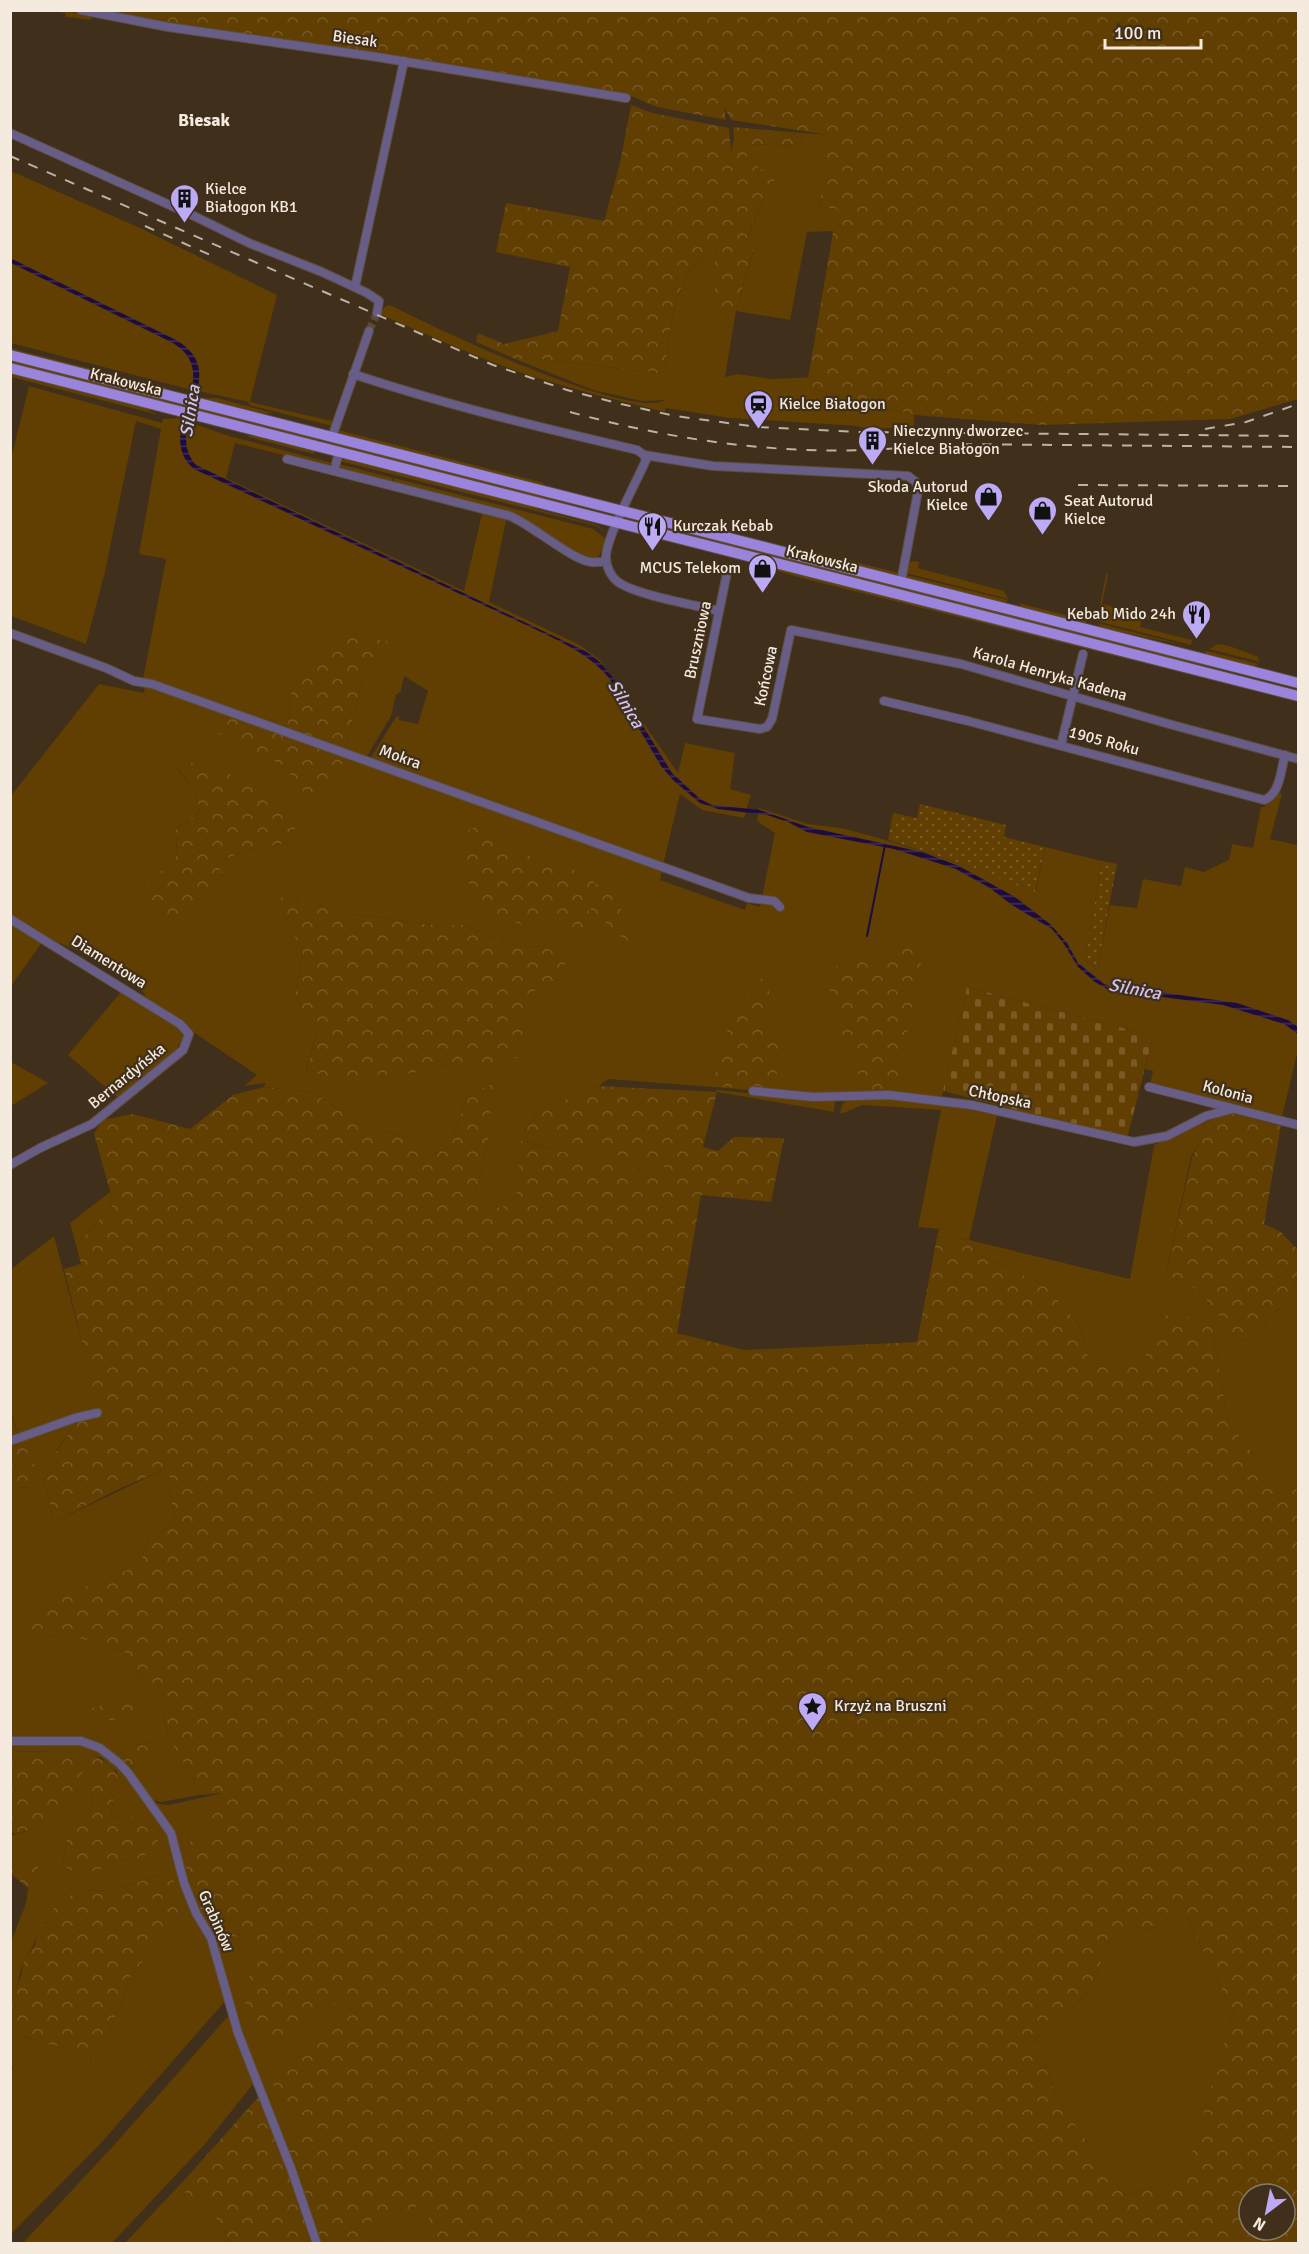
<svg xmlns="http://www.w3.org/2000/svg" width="1309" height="2254" font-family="Signika,sans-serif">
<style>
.grass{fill:#613e01;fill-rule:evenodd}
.forest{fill:url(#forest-crowns);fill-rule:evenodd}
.cemetery{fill:url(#cemetery-stones)}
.park{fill:url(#park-dots)}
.water{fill:url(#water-rules)}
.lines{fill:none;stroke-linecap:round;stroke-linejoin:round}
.stream{stroke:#1f0c3f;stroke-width:2}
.minor-tunnel{stroke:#5a4b38;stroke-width:8;stroke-dasharray:8 4;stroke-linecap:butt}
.minor-casing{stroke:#5c4d3a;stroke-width:10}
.major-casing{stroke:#5c4d3a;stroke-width:12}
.minor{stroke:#675d87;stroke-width:8}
.major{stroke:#9b84db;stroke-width:10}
.rail{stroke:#beb2a3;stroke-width:2;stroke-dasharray:10 10;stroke-linecap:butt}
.labels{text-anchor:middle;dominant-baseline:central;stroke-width:4.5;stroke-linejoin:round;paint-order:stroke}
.street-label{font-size:16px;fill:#f5eade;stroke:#3f2f1b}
.poi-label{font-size:16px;fill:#f5eade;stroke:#3f2f1b;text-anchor:start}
.neighbourhood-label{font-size:18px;font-weight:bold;fill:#f5eade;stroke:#3f2f1b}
.water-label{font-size:18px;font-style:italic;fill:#cfc3f6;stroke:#3f2f1b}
</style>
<defs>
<pattern id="forest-crowns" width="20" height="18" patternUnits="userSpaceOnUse" patternTransform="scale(1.5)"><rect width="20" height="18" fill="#613e01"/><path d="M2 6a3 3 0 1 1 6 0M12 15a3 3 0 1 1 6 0" fill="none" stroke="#785a26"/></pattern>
<pattern id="cemetery-stones" width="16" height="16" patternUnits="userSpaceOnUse" patternTransform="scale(1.5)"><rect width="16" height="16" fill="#613e01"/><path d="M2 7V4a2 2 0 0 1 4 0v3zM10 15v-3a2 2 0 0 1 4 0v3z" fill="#785a26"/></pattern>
<pattern id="park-dots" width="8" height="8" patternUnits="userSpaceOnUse" patternTransform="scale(1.5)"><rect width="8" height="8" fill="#613e01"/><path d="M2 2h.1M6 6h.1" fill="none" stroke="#785a26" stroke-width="1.8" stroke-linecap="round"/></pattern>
<pattern id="water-rules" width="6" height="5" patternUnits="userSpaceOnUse" patternTransform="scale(1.5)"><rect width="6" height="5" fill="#1f0c3f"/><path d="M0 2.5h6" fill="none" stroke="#40305a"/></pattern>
</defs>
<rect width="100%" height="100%" fill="#3f2f1b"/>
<g class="grass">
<polygon points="50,11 68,11 92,16 91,20 66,17 65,13"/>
<polygon points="790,132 831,135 819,207 837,209 834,231 807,232 790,320 736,311 753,252 746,242 764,195 746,160 750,144 799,146 803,141"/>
<polygon points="11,171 140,228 277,295 250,402 332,421 332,426 249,405 249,402 188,389 11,343"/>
<path d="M715,245L718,247L715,256L722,326L733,328L725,377L737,374L772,379L817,377L810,388L914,415V427C898,427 869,431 857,426L729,418L666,408L665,412C620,401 575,390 531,376C478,358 428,335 377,313L388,305L394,307C438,329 627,420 666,400L642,401L593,390L515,359H540L659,373L665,371C670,333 672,287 701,258L706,259Z"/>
<polygon points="10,348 166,388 162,390 11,351"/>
<polygon points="10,359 183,403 181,407 11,364"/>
<polygon points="10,373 149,407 150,411 159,415 11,377"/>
<polygon points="29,386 162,423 163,419 178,418 229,436 332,463 327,466 235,443 226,478 464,591 483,510 507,516 489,602 580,645 601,661 678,773 685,743 735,753 730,789 751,795 744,818 702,810 680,794 663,865 370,759 396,717 399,716 399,720 418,724 428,691 404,676 401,691 396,695 391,716 366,758 345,749 362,682 387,642 290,696 287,729 143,680 166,559 139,554 161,429 136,421 105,572 86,644 11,616 11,459"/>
<polygon points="202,398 217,398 273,413 260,414"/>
<polygon points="199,407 318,438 317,442 198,411"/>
<polygon points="338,430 544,483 543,485 525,482 340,434"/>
<polygon points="248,436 259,436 315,450 314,454 248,437"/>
<polygon points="322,439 600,511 508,490 321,443"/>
<polygon points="342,458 505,498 540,510 597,525 606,533 596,526 340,461"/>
<polygon points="339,464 393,478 391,483 351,473 350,470 341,468"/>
<polygon points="394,478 593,529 606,539 599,556 591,559 583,558 528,522 393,484"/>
<polygon points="643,524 729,543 1252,676 1165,657"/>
<polygon points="804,549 899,573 896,576 803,552"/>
<polygon points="913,561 919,562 918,568 1004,591 1008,599 906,573 908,563"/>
<polygon points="762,565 1140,659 1140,662 801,578 761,566"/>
<polygon points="1106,574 1108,575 1102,604 1161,619 1160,622 1142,618 1140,627 1192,640 1191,645 1097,621"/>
<polygon points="906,575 1008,600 1005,603 907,579"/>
<polygon points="1019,603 1088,621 1084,623 1022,608"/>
<polygon points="1097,623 1192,647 1102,628"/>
<path d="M1218,644C1232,645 1243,652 1257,656L1260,662L1209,649Z"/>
<polygon points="1207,651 1259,664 1253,667 1203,654"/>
<path d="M99,684L144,693L145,685L232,717L211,720L283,765L309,797L345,756L662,870L660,880L745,910L747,903L760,907L775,833L757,821L759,808L808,824L841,828L879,838L950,860L1036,891L1045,847L1102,861L1085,960L1097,970L1110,905L1137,908L1143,879L1181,886L1185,867L1204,872L1229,860L1232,844L1253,848L1261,807H1264L1279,793L1282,794L1270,839L1298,845V1050L1282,1117L1150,1085L1153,1071L1145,1069L1153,1036L967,987L942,1096L892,1093L814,1095L608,1079L599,1086L541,1109L524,1131L669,1168L671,1180L522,1141L516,1198L500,1208L476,1192L488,1142L468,1093L451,1145L433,1155L410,1138L360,1125L313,1092L264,1087L266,1083L244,1086L257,1075L144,999L145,994L129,981L106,968L100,960L47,938L11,915L10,797ZM177,768L290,842L245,851L215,863L223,873L185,914L137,897L177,855L176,830L200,811L195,791ZM288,894L339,912L433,925H465L510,945L546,947L560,979L523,995V1029L306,1070L316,1036L295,994L303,954L279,900Z"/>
<polygon points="11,921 43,941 11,986"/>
<polygon points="121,992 177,1027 184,1037 176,1050 119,1099 68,1055"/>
<polygon points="11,1062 48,1083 11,1106 10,1106"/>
<polygon points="716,1090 835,1101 834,1112 717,1092"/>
<polygon points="847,1099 889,1099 958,1105 997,1116 969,1240 1130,1279 1154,1145 1204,1123 1202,1139 1191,1157 1166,1274 1197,1289 1222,1319 1236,1341 1258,1338 1271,1315 1292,1298 1298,1272 1298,1490 1273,1479 1228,1422 1212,1325 1140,1367 1090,1363 1079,1325 1046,1286 978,1254 968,1240 937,1237 939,1229 918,1227 941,1110 862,1105 844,1113 840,1113 842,1105"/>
<polygon points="110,1192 112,1206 76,1245 70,1223"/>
<polygon points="54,1236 99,1406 89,1413 18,1434 11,1411 10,1270"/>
<polygon points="84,1417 75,1424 56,1451 61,1457 44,1480 54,1522 171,1466 169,1488 176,1525 149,1535 140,1565 32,1641 63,1633 124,1652 162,1706 168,1737 194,1780 200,1795 161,1802 151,1800 127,1768 161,1756 151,1743 138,1745 114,1756 95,1744 11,1740 11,1489 27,1487 35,1491 24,1438"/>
<path d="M58,1742L91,1746L116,1763L147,1801L172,1843L182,1889L188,1904L208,1938L227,1999L102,2142L11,2234L10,2074L13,2067L11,2064L10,2023C22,2044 46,2040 66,2047C75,2050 84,2056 92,2061L104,2042L123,1999L128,1981L150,1952L164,1938L161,1875L112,1890L87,1891L37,1932C35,1946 31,1948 25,1959C19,1971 19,1987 11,2001V1942L26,1903L28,1888L40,1864L16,1863L11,1869V1832L13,1835L28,1831L54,1752L11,1751V1743ZM92,1755L102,1758L117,1772L111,1815L124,1822L134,1860L119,1859L103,1868L63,1865L68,1829L93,1804L90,1790Z"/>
<polygon points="222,1793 217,1836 187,1883 178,1849 152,1803 169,1805"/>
<polygon points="1187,1918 1233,2012 1186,2178 1124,2195 1058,2100 1035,2039 1089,1992 1110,1940"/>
<polygon points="239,1934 258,1952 243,1999 340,1999 351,2009 271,2082 309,2128 284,2148 243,2040 218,1949 222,1950"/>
<polygon points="230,2014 254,2083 205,2144 112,2243 22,2244 115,2144"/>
<polygon points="188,2176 184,2198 207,2203 231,2243 124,2244"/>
<polygon points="440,2199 444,2242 451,2243 380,2243 350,2227"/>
</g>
<g class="forest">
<polygon points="92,11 1298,11 1298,399 1230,419 1042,425 914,415 810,388 816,377 808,378 837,209 819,207 830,135 731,120 724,106 726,120 657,107 626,94 476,69"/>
<path d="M631,105L652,113L729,128L731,152L734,138L733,127L790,132L803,141L799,146L750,144L746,160L776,178L764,195L746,241L752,246L753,251L736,311L733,328L722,326L715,309V256L718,247L715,245L706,260L701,258C672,286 670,333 665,371L659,373L540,359H515L476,342L478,333L504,344L558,331L570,267L496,252L506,203L604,221L620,163Z"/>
<polygon points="358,634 388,642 362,682 345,749 287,729 290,696 308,660"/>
<polygon points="232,717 345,756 334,785 309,798 283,765 213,731 211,720"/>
<polygon points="204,760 301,813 290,842 245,851 215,863 223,873 185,915 156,920 136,897 177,855 176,830 200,811 195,791 177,767"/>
<polygon points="487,823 507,842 541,863 579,871 615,898 635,935 627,942 588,907 593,933 572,934 561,926 551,921 524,925 495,917 472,897 465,867 468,830"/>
<polygon points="288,894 339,912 433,925 465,925 510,945 546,947 566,962 560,979 523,996 523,1029 519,1057 480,1068 334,1078 306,1071 316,1036 295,994 303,954 278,899"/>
<path d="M914,944L922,959C911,1004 906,1049 893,1093L865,1089L845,1044L830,990L834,967L879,956L888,948Z"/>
<path d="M758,977L770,983C768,1004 765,1023 771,1043L783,1040L781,1063L770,1091L718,1086C717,1080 715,1073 715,1067C715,1049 746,992 758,977Z"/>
<path d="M493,1084L488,1142L476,1192L500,1208L516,1198L521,1141L671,1179L668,1168L524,1132L541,1109L599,1086L717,1092L703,1147L718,1151L734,1137L784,1138L771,1202L701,1195L677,1333L744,1350L917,1342L937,1237L969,1240L978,1254L1046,1286L1079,1325L1090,1363L1140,1366L1168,1311L1212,1325L1228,1422L1273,1479L1298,1490V2243L451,2244L444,2242L423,2229L439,2200L351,2227L380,2243H231L207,2203L184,2199L188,2176L259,2096L284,2148L309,2128L270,2082L351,2009L340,1999L277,2049L242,1999L257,1952L239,1934L222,1950L218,1949C200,1915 178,1881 189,1842L216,1836L205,1813L222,1793L200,1795L194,1780L168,1737L162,1706L124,1652L63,1633L32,1641L23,1630L38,1606L140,1565L149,1535L176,1525L169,1488L170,1467L119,1489L54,1522L44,1480L61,1457L56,1452L75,1424L98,1406L64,1269L81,1264L76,1245L112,1206L110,1191L94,1134L102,1120L133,1114L190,1129L233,1095L264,1087L313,1092L360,1125L410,1138L433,1155L451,1145L468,1093ZM1187,1918L1233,2012L1185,2178L1124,2195L1058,2100L1035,2039L1089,1992L1110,1940ZM1249,2194H1285V2230H1249Z"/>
<polygon points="1234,1114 1281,1126 1264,1224 1281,1232 1298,1250 1298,1272 1292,1298 1271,1315 1258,1338 1236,1341 1222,1319 1197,1289 1166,1274 1192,1157 1202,1139 1204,1123 1221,1116"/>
<polygon points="10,1411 18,1434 26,1440 31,1451 37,1476 35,1491 27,1487 11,1489"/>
<path d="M139,1697L144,1701C130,1718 115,1722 94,1720L92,1708Z"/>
<polygon points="151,1743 162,1756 127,1768 114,1756 138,1745"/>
<path d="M11,1751L54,1752L77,1757C80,1764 84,1772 81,1780C75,1795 44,1823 29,1830C25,1832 19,1833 15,1834L10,1830Z"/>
<path d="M91,1755C106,1759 116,1769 120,1783L114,1795L111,1815L124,1822L142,1810L149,1816L161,1835L150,1853L134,1860L119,1859L103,1868L79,1875L63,1865L68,1829L93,1804L90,1790Z"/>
<path d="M36,1857L40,1864L28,1888L11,1874C11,1861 25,1859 36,1857Z"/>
<polygon points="161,1875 172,1879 182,1893 179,1915 164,1938 150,1952 128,1981 123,1999 104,2042 92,2061 65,2047 40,2043 15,2032 11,2023 11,2001 21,1976 24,1960 35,1945 37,1932 53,1909 69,1896 87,1891 112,1890"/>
</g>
<polygon class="cemetery" points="967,987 1153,1036 1127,1139 943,1091"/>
<g class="park">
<polygon points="920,804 1006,825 1004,837 1045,847 1035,892 950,860 888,840 893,813 917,818"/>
<polygon points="1102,861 1117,864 1097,970 1085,960"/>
</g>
<path class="water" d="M10,258L176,340C234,374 161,425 196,465L587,652L601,663L614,679L672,773L700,799L712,805L760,810L808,827L922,852L959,866L1015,897L1050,924L1067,943L1078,963L1104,984L1122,990L1137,989L1237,1003L1288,1020L1298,1027V1034L1284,1024L1223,1005L1109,990L1095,982L1078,967L1064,944L1052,929L1012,905L990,888L956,869L894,849L807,832L788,822L767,815L718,809L700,803L673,780L661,766L609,678C590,655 565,644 539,631L194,469C151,432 227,376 173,343L11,263Z"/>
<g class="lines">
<polyline class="stream" points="867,936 885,845"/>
<polyline class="minor-tunnel" points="369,331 377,313"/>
<defs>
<g id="minor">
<polyline points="81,10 168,27 377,57 626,98"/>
<polyline points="10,133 194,216 249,243 322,272 367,293 379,301 377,313"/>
<polyline points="355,287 404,61"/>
<path d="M353,374C446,405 542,428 637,450L644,455L713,466L908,476L916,482L918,491L901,582"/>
<polyline points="332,437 369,331"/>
<path d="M644,455L646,460C637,481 605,539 606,558C606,566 611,577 618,582C636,595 695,605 719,611"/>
<path d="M287,459L510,516C532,525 572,560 591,562C596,563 601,562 606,561"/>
<polyline points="334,471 339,452"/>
<polyline points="728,568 697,719 760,729 767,727 772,719 791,630 961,664 1169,724 1298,759"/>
<polyline points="10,633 106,668 134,681 152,684 749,898 774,901 780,907"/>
<path d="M884,701L968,721L1264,800C1280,795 1281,769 1285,755"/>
<polyline points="1061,745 1083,654"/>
<polyline points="10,919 180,1024 189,1034 183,1050 92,1124 40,1148 10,1165"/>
<polyline points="1149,1087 1298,1125"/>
<polyline points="753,1091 813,1097 889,1095 972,1105 1134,1142 1167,1136 1206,1116 1232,1109"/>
<polyline points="10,1441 75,1418 97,1413"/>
<polyline points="10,1741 81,1741 100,1748 120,1764 129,1774 171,1833 184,1883 196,1913 211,1938 238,2033 292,2171 317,2244"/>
</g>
<g id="major">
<polyline points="10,355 1298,683"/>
<polyline points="10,368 1298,696"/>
</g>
</defs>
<use href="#minor" class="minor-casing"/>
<use href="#major" class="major-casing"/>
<use href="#minor" class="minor"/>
<use href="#major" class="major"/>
<g class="rail">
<polyline points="10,156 493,365 567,390 621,404 675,416 758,427 861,432 1298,436"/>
<polyline points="145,226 217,258"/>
<path d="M570,412C680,442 795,458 910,447"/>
<polyline points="1205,429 1246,422 1298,404"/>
<polyline points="942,444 1298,447"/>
<polyline points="1078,485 1298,486"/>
</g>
</g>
<defs>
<symbol id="building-pin" viewBox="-11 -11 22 30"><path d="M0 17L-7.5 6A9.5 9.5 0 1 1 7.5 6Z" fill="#bcaaf5" stroke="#3f2f1b"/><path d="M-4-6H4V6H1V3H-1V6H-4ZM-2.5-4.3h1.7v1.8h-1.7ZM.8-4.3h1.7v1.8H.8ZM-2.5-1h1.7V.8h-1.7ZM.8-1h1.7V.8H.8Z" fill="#111"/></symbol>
<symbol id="station-pin" viewBox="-11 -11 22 30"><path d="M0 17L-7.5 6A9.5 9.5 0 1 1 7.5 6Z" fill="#bcaaf5" stroke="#3f2f1b"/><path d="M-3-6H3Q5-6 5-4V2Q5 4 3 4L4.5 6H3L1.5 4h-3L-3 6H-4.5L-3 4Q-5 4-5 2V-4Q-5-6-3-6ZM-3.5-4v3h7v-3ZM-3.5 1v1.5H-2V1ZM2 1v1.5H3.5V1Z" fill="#111"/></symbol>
<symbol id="shop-pin" viewBox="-11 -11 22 30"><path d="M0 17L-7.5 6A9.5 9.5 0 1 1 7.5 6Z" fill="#bcaaf5" stroke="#3f2f1b"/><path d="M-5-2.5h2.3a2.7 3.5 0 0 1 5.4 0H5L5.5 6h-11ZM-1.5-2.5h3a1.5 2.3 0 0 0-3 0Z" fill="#111"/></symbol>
<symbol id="restaurant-pin" viewBox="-11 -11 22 30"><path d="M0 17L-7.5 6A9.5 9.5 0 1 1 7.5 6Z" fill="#bcaaf5" stroke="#3f2f1b"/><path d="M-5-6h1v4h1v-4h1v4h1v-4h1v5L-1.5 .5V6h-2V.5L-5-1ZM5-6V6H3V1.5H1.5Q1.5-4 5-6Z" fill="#111"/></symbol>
<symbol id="sight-pin" viewBox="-11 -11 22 30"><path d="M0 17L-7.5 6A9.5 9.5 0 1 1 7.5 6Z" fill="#bcaaf5" stroke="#3f2f1b"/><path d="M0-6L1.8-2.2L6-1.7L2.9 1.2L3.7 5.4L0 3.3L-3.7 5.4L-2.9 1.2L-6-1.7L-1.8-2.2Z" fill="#111"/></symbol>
</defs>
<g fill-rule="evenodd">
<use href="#building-pin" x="168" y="182" width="33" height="45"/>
<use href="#station-pin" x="742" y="388" width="33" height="45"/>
<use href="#building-pin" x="856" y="424" width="33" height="45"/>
<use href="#shop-pin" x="972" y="480" width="33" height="45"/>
<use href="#shop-pin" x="1026" y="494" width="33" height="45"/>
<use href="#restaurant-pin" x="636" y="510" width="33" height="45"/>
<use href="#shop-pin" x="746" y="552" width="33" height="45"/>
<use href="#restaurant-pin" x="1180" y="598" width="33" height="45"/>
<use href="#sight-pin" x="796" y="1690" width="33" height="45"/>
</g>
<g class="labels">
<g class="street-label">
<text transform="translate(355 39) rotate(8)">Biesak</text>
<text transform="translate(126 382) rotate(14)">Krakowska</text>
<text transform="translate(822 559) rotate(14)">Krakowska</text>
<text transform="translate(698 640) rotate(-78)">Bruszniowa</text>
<text transform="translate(1050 674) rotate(16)">Karola Henryka Kadena</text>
<text transform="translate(766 676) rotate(-78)">Końcowa</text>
<text transform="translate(1104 741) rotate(15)">1905 Roku</text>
<text transform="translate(400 757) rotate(20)">Mokra</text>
<text transform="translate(109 962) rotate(32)">Diamentowa</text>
<text transform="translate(127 1076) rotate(-39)">Bernardyńska</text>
<text transform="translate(1228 1092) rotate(15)">Kolonia</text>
<text transform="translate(1000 1097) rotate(12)">Chłopska</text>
<text transform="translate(216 1921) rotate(66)">Grabinów</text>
</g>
<g class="poi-label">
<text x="205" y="189">Kielce<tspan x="205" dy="18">Białogon KB1</tspan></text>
<text x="779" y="404">Kielce Białogon</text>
<text x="893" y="431">Nieczynny dworzec<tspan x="893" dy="18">Kielce Białogon</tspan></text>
<text x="968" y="487" text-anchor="end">Skoda Autorud<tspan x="968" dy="18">Kielce</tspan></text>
<text x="1064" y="501">Seat Autorud<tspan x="1064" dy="18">Kielce</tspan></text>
<text x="673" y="526">Kurczak Kebab</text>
<text x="741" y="568" text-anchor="end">MCUS Telekom</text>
<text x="1176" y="614" text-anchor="end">Kebab Mido 24h</text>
<text x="834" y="1706">Krzyż na Bruszni</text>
</g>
<g class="neighbourhood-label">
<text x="204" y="120">Biesak</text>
</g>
<g class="water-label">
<text transform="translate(190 411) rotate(-81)">Silnica</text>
<text transform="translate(626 704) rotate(59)">Silnica</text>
<text transform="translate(1135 989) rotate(10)">Silnica</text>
</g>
</g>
<rect width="1309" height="2254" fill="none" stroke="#f5eade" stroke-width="24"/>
<g transform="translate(1267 2212) rotate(212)"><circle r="28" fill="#3f2f1b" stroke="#887a69" stroke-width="1.5"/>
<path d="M0-4.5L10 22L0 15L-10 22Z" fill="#bcaaf5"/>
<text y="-9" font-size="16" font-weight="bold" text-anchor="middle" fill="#f5eade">N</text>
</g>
<path d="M1105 39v9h96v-9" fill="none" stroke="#f5eade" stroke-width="3"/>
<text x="1114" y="39" font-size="18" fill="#f5eade" stroke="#3f2f1b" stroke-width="4.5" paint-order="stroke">100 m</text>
</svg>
